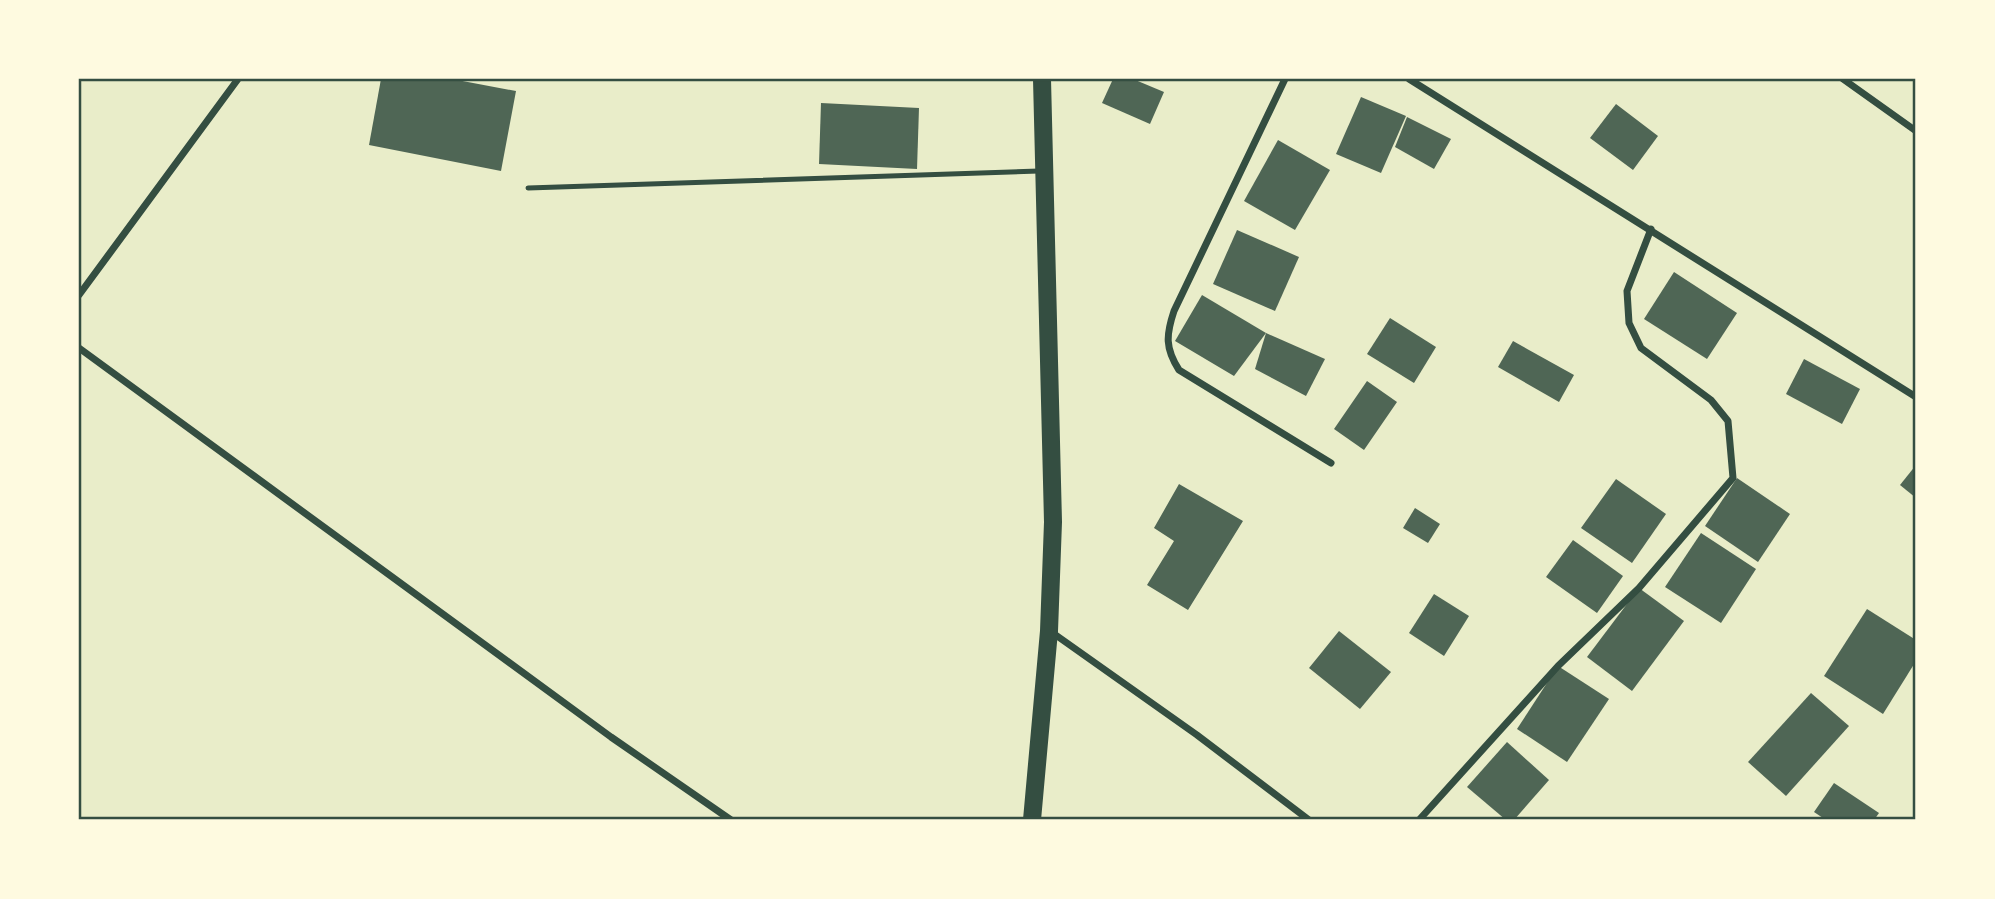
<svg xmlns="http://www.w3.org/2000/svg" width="1995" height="899" font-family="Poppins,sans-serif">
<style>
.building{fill:#4f6655}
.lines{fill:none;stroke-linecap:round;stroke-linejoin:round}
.service{stroke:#344e41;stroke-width:5}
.minor{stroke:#344e41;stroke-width:7}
.primary{stroke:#344e41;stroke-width:18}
.neatline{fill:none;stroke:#344e41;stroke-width:2.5}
</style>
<rect width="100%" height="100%" fill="#e9edc9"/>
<g class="building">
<polygon points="381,79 452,79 516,91 501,171 369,145"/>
<polygon points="1113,79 1133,79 1164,92 1150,124 1102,103"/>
<polygon points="1361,97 1406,116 1381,173 1336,154"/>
<polygon points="821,103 919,108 917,169 819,164"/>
<polygon points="1616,104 1658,136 1633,170 1590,138"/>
<polygon points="1407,117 1451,139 1434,169 1395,147"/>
<polygon points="1278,140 1330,170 1295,230 1244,201"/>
<polygon points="1237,230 1299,257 1275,311 1213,284"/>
<polygon points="1674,272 1737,313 1707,359 1644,319"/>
<polygon points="1202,295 1266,333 1234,376 1175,341"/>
<polygon points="1390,318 1436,347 1414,383 1367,354"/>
<polygon points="1266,333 1325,359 1306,396 1255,369"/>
<polygon points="1513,341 1574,375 1559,402 1498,367"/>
<polygon points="1804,359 1860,389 1842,424 1786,394"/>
<polygon points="1367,381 1397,402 1364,450 1334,429"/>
<polygon points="1916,465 1916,498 1900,485"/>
<polygon points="1737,478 1790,514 1758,562 1705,526"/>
<polygon points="1616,479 1666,514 1632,563 1581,528"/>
<polygon points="1179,484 1243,521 1188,610 1147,585 1174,541 1154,528"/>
<polygon points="1415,508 1440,524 1428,543 1403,528"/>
<polygon points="1701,533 1756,569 1721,623 1665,587"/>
<polygon points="1573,540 1623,576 1597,613 1546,577"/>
<polygon points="1639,588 1684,621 1632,691 1587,657"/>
<polygon points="1434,594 1469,616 1444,656 1409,633"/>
<polygon points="1867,609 1916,640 1916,661 1883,714 1824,676"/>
<polygon points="1339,631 1391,672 1360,709 1309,668"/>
<polygon points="1558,666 1609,699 1567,762 1517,729"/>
<polygon points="1811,693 1849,726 1786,796 1748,762"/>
<polygon points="1507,742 1549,780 1514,820 1506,820 1467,787"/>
<polygon points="1834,783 1879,813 1874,820 1826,820 1814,812"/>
</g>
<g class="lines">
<polyline class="service" points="528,188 1039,171"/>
<g class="minor">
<path d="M1285,79L1174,311C1166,335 1165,348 1179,370L1331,463"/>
<polyline points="1409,79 1916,397"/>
<polyline points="1843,79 1916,131"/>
<polyline points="79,295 238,79"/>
<polyline points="79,348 611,737 731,820"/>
<polyline points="1050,631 1197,735 1309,820"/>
<polyline points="1419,820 1558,666 1639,588 1733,478 1728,421 1711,400 1641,348 1629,323 1627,291 1651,229"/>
</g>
<polyline class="primary" points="1032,820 1049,631 1053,522 1042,79"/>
</g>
<rect width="1995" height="899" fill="none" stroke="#fefae0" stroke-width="161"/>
<rect x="80" y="80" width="1834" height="738" class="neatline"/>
</svg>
